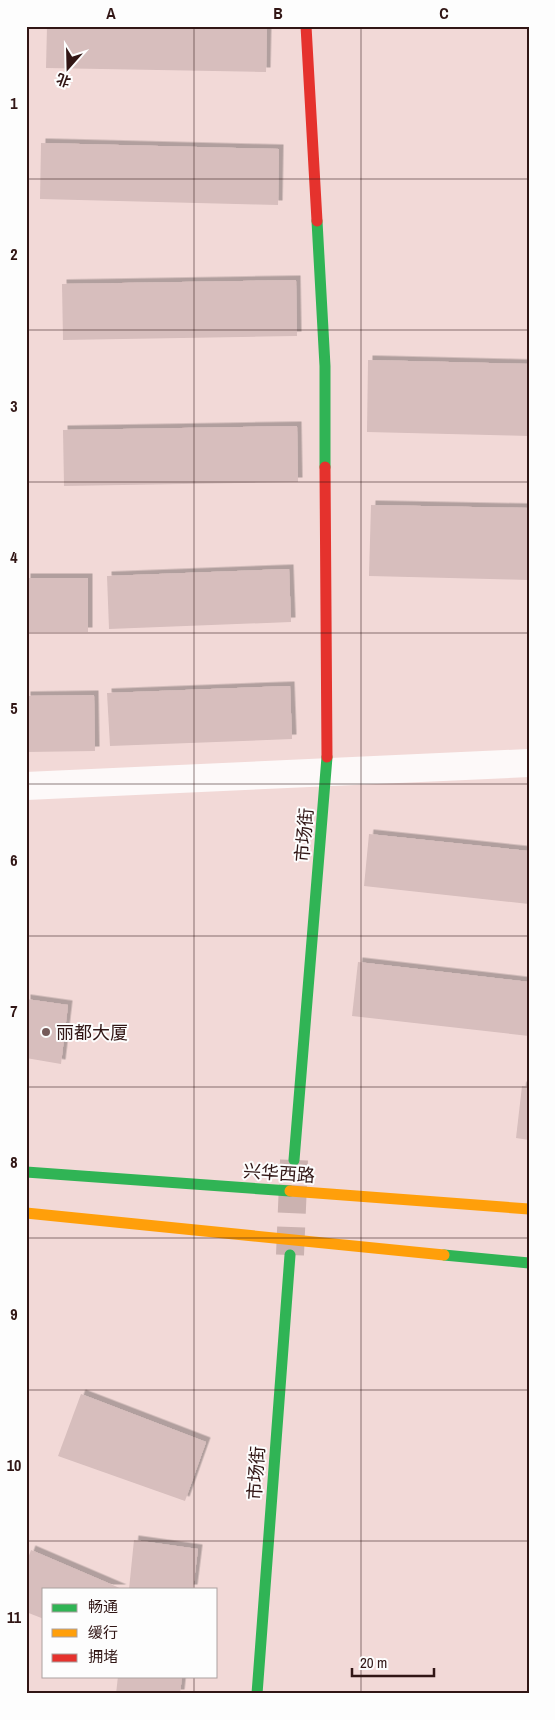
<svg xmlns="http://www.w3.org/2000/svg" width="555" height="1720" font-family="'Archivo Narrow','Noto Sans SC',sans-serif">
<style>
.building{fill:#d7bebd;filter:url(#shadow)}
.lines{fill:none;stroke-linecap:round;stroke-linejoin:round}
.secondary-tunnel{stroke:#cbb2b0;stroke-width:28;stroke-dasharray:28 14;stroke-linecap:butt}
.street{stroke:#fdf9f9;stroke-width:28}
.fast{stroke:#30b455;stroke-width:11}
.slow{stroke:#ff9f0a;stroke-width:11}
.jam{stroke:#e5322d;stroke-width:11}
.grid{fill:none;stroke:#311615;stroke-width:1;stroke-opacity:0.55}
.poi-dot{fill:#755a59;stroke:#fdfdfd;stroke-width:2}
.labels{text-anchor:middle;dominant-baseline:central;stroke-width:4;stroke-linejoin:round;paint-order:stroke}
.street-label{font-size:18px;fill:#311615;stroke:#fdfdfd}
.poi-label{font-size:18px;fill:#311615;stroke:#fdfdfd;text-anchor:start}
.neatline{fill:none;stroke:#311615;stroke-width:2}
.grid-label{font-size:16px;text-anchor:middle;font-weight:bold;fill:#311615}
</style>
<defs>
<filter id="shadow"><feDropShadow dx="4.5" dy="-4.5" stdDeviation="0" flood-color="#0004"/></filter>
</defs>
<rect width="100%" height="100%" fill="#f2d9d7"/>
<g class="building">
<polygon points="47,26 267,26 266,72 46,68"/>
<polygon points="41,143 279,149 278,205 40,199"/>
<polygon points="296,280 297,336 63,340 62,284"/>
<polygon points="368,360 529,364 529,436 367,432"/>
<polygon points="297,426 298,482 64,486 63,430"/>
<polygon points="371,505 529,508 529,580 369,576"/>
<polygon points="289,569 291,622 109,629 107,576"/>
<rect x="26" y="578" width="62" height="54"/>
<polygon points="290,686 292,739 110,746 107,693"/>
<polygon points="94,695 95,751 26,752 26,696"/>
<polygon points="369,834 529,851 529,904 364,886"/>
<polygon points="358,962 529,982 529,1036 352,1016"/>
<polygon points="26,999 68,1005 61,1064 26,1058"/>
<polygon points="522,1086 529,1087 529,1140 516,1138"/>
<polygon points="81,1394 206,1442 185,1501 58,1456"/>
<polygon points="134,1540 198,1549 193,1589 129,1589"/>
<polygon points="31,1550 122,1589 44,1589 44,1619 26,1612 26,1564"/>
<polygon points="118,1676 182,1676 180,1694 116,1694"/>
</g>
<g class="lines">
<polyline class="secondary-tunnel" points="290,1255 294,1160"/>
<polyline class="street" points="26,786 529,763"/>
<g class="fast">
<polyline points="317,221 325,366 325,467"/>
<polyline points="294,1160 327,757"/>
<polyline points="26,1172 290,1191"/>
<polyline points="444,1255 529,1263"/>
<polyline points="257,1694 290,1255"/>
</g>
<g class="slow">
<polyline points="290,1191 529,1209"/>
<polyline points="26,1213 444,1255"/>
</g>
<g class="jam">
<polyline points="306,26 317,221"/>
<polyline points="325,467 327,757"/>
</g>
</g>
<path class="grid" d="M194,26V1589M361,26V1694M26,179H529M26,330H529M26,482H529M26,633H529M26,784H529M26,936H529M26,1087H529M26,1238H529M26,1390H529M26,1541H529M194,1676V1694"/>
<circle class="poi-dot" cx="46" cy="1032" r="5"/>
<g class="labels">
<g class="street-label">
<text transform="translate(304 835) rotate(-85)">市场街</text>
<text transform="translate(279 1173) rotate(4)">兴华西路</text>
<text transform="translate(256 1473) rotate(-86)">市场街</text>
</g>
<g class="poi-label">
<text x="56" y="1032">丽都大厦</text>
</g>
</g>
<rect width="555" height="1720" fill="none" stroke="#fdfdfd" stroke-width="55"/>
<rect x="42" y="1588" width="175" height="90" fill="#fdfdfd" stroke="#aba1a0"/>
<rect x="52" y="1604" width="25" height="8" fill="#30b455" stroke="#aba1a0"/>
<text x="88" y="1612" font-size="15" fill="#311615">畅通</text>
<rect x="52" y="1629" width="25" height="8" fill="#ff9f0a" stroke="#aba1a0"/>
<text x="88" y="1638" font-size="15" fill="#311615">缓行</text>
<rect x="52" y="1654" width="25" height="8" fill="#e5322d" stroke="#aba1a0"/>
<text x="88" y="1662" font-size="15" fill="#311615">拥堵</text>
<g transform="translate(68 68) rotate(200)" stroke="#fdfdfd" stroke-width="4" paint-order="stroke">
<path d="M0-4L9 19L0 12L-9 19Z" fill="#311615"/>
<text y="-8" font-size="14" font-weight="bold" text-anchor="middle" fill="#311615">北</text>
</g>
<path d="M352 1668v8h82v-8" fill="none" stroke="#311615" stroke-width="2.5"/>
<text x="360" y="1668" font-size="15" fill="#311615" stroke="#fdfdfd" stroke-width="4" paint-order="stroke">20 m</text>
<rect x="28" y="28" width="500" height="1664" class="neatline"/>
<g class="grid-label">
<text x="111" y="19">A</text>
<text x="278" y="19">B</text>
<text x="444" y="19">C</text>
<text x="14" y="109">1</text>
<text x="14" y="260">2</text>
<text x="14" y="412">3</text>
<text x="14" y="563">4</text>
<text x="14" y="714">5</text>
<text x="14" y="866">6</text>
<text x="14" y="1017">7</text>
<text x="14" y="1168">8</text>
<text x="14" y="1320">9</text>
<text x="14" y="1471">10</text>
<text x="14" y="1623">11</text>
</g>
</svg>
